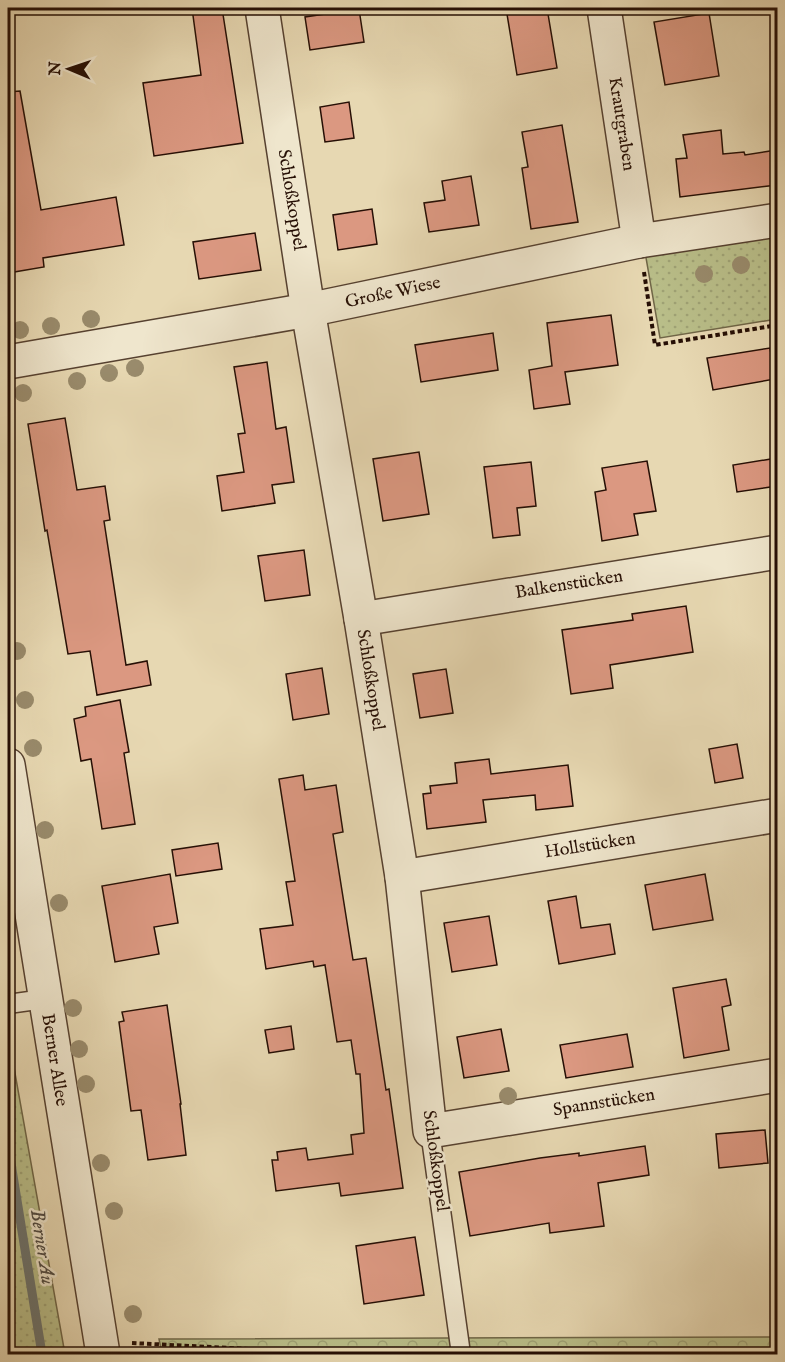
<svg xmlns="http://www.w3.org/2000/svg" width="785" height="1362" font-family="'IM FELL English',serif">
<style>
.grass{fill:url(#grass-dots);stroke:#706647;stroke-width:1.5}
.forest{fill:url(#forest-crowns);stroke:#706647;stroke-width:1.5}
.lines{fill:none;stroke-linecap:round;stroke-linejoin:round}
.stream{stroke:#6c746f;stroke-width:9}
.building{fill:#db9881;stroke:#260f05;stroke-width:1.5}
.service-casing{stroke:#564130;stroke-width:21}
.minor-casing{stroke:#564130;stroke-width:36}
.tertiary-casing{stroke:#564130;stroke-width:36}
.path{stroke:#260f05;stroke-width:4;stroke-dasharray:4.5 3;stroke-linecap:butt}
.service{stroke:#efe6cd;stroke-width:18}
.minor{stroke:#efe6cd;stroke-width:33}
.tertiary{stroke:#efe6cd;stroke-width:33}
.tree{fill:#998b6c}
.labels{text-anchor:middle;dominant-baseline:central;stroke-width:5;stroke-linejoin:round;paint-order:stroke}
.street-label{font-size:18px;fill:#260f05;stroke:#efe6cd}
.water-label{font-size:20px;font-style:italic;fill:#4f4a43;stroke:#efe6cd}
</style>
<defs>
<pattern id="grass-dots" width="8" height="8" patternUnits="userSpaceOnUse" patternTransform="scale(1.5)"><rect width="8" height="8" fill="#b9be89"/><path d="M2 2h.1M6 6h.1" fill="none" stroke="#9fa275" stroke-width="1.8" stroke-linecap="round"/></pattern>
<pattern id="forest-crowns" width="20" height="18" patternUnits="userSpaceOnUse" patternTransform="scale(1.5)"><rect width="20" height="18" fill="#b9be89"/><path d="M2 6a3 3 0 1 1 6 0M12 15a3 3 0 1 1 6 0" fill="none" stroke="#9fa275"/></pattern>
</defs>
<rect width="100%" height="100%" fill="#e7d8b2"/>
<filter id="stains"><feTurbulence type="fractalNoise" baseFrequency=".00333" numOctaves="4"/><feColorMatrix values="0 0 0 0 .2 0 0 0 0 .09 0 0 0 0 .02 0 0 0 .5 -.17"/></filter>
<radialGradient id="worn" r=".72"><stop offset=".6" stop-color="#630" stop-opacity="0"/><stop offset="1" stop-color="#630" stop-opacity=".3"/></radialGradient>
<g class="grass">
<polygon points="777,232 777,319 660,338 645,252"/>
<polygon points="8,1045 10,1045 65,1354 8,1354"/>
</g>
<polygon class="forest" points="777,1337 778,1354 162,1354 159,1339"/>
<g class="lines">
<polyline class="stream" points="8,1145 42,1354"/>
</g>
<g class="building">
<polygon points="192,8 222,8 243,143 154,156 143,83 201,75"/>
<polygon points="506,8 547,8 557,68 517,75"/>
<polygon points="359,9 364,42 310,50 305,17"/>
<polygon points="709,13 719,76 665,85 654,22"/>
<polygon points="20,91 41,210 116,197 124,245 43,258 44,267 8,273 8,92"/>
<polygon points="349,102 354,138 325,142 320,107"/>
<polygon points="562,125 578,222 531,229 522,168 528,167 522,132"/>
<polygon points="721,130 723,154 744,152 745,155 777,150 777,185 680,197 676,159 687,158 683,135"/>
<polygon points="471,176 479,225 429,232 424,203 445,200 442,181"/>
<polygon points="372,209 377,244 338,250 333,215"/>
<polygon points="255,233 261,270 199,279 193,242"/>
<polygon points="611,315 618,365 565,372 570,404 534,409 529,370 552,366 547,323"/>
<polygon points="493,333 498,370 421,382 415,345"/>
<polygon points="770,348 775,379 713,390 707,358"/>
<polygon points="267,362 276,429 286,427 294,482 272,485 275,503 222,511 217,476 244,472 238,434 245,433 234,367"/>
<polygon points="65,418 77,490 105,486 110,520 104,521 126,665 147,661 151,685 97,695 90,651 68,654 47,530 45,531 28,424"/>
<polygon points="419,452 429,514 383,521 373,459"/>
<polygon points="777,458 777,486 737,492 733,465"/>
<polygon points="647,461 656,511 634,514 638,535 602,541 595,492 606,490 602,468"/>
<polygon points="531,462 536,506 517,508 520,535 493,538 484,467"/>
<polygon points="304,550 310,595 265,601 258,556"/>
<polygon points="686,606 693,652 610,665 613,688 571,694 562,630 633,620 632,614"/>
<polygon points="322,668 329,714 293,720 286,674"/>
<polygon points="446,669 453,713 420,718 413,674"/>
<polygon points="120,700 129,752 124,753 135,824 102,829 91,759 81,761 74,719 86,716 85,707"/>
<polygon points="737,744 743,778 715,783 709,749"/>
<polygon points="489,759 491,774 568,765 573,806 536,810 535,795 483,800 486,822 427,829 423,794 431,793 430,786 457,783 455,763"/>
<polygon points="303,775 305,790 336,785 343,832 333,834 353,960 366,958 386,1090 389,1089 403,1188 341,1196 339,1183 276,1191 272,1160 278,1160 277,1152 306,1148 308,1160 353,1154 351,1135 364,1133 360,1074 356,1074 351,1040 337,1042 325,965 314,967 313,961 266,969 260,929 293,925 286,882 295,881 279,779"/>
<polygon points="218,843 222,869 176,876 172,850"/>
<polygon points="170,874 178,923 154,927 159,954 115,962 102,886"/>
<polygon points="705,874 713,920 653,930 645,885"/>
<polygon points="576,896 581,928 610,924 615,954 559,964 548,901"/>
<polygon points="489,916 497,965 452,972 444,923"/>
<polygon points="726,979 731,1005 722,1007 729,1050 684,1058 673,988"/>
<polygon points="167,1005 181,1104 180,1104 186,1155 148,1160 141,1110 131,1111 119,1022 124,1021 122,1012"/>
<polygon points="291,1026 294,1049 269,1053 265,1030"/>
<polygon points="501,1029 509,1071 464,1078 457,1037"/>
<polygon points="627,1034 633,1067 566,1078 560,1045"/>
<polygon points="765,1130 768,1163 719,1168 716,1134"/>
<polygon points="645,1146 649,1175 598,1183 604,1226 550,1233 549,1223 470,1236 459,1172 540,1158 579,1153 579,1156"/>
<polygon points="415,1237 424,1295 364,1304 356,1246"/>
</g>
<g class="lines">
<defs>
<g id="service">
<polyline points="8,1004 44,999"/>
<polyline points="430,1131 461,1354"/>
</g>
<g id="minor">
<polyline points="262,8 308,310 361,619 402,877 430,1131 778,1075"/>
<polyline points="604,8 639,241"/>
<polyline points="8,362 308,310 639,241 778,220"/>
<polyline points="361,619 778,552"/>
<polyline points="402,877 778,815"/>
</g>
<polyline id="tertiary" points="8,765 103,1354"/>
</defs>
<use href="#service" class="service-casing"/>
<use href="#minor" class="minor-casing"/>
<use href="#tertiary" class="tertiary-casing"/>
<g class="path">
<polyline points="644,272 655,345 778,325"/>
<polyline points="132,1343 349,1354"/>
</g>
<use href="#service" class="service"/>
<use href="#minor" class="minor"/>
<use href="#tertiary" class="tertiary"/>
</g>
<g class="tree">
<circle cx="741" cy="265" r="9"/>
<circle cx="704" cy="274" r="9"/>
<circle cx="91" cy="319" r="9"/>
<circle cx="51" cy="326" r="9"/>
<circle cx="20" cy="330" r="9"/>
<circle cx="135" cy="368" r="9"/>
<circle cx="109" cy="373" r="9"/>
<circle cx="77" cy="381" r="9"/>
<circle cx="23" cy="393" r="9"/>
<circle cx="17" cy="651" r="9"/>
<circle cx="25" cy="700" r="9"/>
<circle cx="33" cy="748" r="9"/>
<circle cx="45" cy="830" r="9"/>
<circle cx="59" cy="903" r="9"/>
<circle cx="73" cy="1008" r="9"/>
<circle cx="79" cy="1049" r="9"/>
<circle cx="86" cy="1084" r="9"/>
<circle cx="508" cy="1096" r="9"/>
<circle cx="101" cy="1163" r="9"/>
<circle cx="114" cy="1211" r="9"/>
<circle cx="133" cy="1314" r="9"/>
</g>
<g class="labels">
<g class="street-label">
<text transform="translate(621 124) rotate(81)">Krautgraben</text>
<text transform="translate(291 200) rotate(81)">Schloßkoppel</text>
<text transform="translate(393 293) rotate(-12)">Große Wiese</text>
<text transform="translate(569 585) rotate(-9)">Balkenstücken</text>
<text transform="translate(370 680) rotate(81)">Schloßkoppel</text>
<text transform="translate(590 846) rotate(-9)">Hollstücken</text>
<text transform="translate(54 1060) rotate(81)">Berner Allee</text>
<text transform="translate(604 1103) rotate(-9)">Spannstücken</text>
<text transform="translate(435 1161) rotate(82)">Schloßkoppel</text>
</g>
<g class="water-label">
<text transform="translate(42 1247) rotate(81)">Berner Au</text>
</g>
</g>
<rect width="785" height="1362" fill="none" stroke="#e7d8b2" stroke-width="30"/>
<rect x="9" y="9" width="767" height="1344" fill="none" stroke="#260f05" stroke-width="3"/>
<rect x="15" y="15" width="755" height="1332" fill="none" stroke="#260f05" stroke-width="1.5"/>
<g transform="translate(69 69) rotate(272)" stroke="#efe6cd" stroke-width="4.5" paint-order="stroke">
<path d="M0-4.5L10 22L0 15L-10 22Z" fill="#260f05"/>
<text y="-9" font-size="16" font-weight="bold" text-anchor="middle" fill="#260f05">N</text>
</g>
<rect width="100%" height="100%" filter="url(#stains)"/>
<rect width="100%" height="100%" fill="url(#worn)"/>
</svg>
